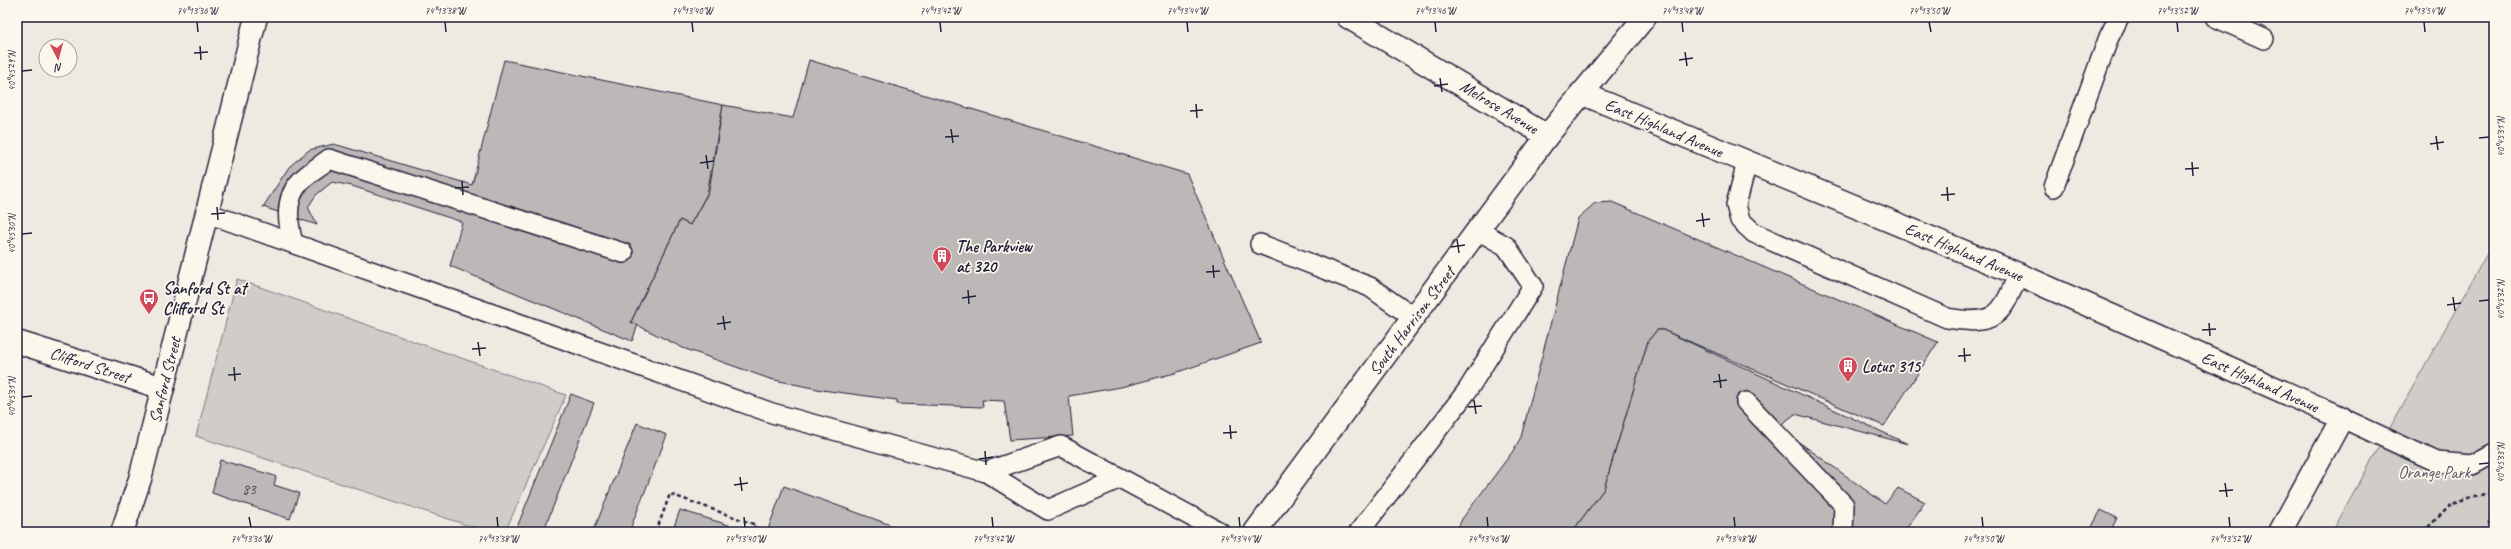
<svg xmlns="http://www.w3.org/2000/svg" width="2511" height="549" font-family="Caveat,sans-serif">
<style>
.green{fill:#d0cdc9;stroke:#797882}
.building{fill:#bcb8b8;stroke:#22223b}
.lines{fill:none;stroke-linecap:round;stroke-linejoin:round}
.service-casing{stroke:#22223b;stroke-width:22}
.minor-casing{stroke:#22223b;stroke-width:25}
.secondary-casing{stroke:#22223b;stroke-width:25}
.path{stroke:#22223b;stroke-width:2.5;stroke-dasharray:4 3;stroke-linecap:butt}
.service{stroke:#fbf7ec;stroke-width:19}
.minor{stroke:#fbf7ec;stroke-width:22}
.secondary{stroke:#fbf7ec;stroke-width:22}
.ticks{fill:none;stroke:#22223b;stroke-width:1.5}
.labels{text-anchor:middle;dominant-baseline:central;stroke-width:3.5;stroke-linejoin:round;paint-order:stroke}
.number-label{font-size:15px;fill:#48485a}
.street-label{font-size:17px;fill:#22223b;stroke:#fbf7ec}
.poi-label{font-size:17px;font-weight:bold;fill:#22223b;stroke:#fbf7ec;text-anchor:start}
.park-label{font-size:17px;fill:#565566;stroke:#fbf7ec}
.neatline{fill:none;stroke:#22223b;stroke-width:1.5}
.ticks-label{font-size:10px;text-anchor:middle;fill:#22223b}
</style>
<rect width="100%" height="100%" fill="#eeeae2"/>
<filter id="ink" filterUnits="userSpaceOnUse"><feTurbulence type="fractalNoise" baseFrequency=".025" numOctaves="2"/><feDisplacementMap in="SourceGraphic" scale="8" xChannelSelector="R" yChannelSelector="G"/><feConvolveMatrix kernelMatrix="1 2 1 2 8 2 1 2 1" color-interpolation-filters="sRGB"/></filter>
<g filter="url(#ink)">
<g class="green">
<polygon points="2494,241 2494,532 2332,532"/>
<polygon points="237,279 566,395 505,532 488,532 196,436"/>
</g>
<g class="building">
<polygon points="504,60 723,105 707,194 690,225 680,220 631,322 638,325 632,341 450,266 462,222 352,186 332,182 316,195 308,207 317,225 263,207 289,167 309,150 334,144 472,185"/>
<polygon points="809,60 1187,174 1261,343 1175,373 1121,387 1069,396 1073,436 1010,440 1004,401 982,400 983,407 897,404 897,400 822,390 770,379 683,348 631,322 680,220 690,225 709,191 723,105 793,118"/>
<polygon points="1612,202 1938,342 1884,426 1663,330 1657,330 1648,341 1604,489 1572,532 1456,532 1462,519 1513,451 1521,437 1578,218 1595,203"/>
<polygon points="1657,330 1663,330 1908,444 1795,414 1778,427 1885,504 1898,488 1925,502 1904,532 1572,532 1604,489 1648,341"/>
<polygon points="571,394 594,403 543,532 515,532"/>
<polygon points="637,423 667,435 629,532 593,532"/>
<polygon points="220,460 272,475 276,477 274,485 299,493 290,519 212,493"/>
<polygon points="784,486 910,532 767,532"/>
<polygon points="680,510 735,527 733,532 672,532"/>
<polygon points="2101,510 2117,518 2110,532 2089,532"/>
</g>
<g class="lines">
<defs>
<g id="service">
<polyline points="2215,17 2264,39"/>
<path d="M1747,162L1736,205L1740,220L1754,233L1947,318C1994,326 2002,317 2018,274"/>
<polyline points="2054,187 2109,37 2119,17"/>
<polyline points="207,213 772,413 986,472 1048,510 1120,478"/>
<path d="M293,243C288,224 284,200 299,183C306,174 319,167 329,159L623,253"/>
<polyline points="1260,244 1370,287 1414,318"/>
<polyline points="1746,402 1844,505 1843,532"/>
<polyline points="2342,418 2437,462 2472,465 2494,453"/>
<polyline points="986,472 1061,446 1220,532"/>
<polyline points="1359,532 1467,391 1533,286 1506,246 1479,231"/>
</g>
<g id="minor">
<polyline points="1348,17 1547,136"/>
<polyline points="1581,93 2018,274 2342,418 2280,532"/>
<polyline points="17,342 163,388"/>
</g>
<g id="secondary">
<polyline points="122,532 140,479 256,17"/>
<polyline points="1255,532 1547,136 1645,17"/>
</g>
</defs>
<use href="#service" class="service-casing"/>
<use href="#minor" class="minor-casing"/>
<use href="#secondary" class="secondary-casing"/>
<g class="path">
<polyline points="656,532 670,494 756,525 753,532"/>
<polyline points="2423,532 2452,504 2494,491"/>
<polyline points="2486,532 2494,505"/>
</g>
<use href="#service" class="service"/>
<use href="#minor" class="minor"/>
<use href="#secondary" class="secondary"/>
</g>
</g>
<path class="ticks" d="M197,22L198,32M445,22L446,32M692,22L693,32M940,22L941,32M1187,22L1188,32M1435,22L1436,32M1682,22L1683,32M1929,22L1931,32M2177,22L2178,32M2424,22L2425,32M200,46L201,60M1685,52L1687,66M194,53L208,52M1679,60L1693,58M22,71L32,70M1440,78L1442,92M1434,86L1448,84M1196,104L1197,118M1190,111L1203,110M951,129L953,143M2436,136L2438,150M945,137L959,136M2479,138L2489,137M2430,144L2444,142M706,155L708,169M2192,162L2193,176M700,163L714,161M2185,169L2199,168M462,181L463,195M1947,187L1948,201M455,188L469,187M1941,195L1955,194M217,207L218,220M1702,213L1704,227M211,214L225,213M1696,221L1710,219M22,234L32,233M1457,239L1459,253M1451,247L1465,245M1213,265L1214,278M1206,272L1220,271M968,290L969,304M2453,297L2455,311M962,298L976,296M2479,301L2489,300M2447,305L2461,303M723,316L725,330M2209,323L2210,336M717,324L731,322M2202,330L2216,329M478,342L480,356M1964,348L1965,362M472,349L486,348M1958,356L1971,355M234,367L235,381M1719,374L1721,388M228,375L241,374M1713,382L1727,380M22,397L32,396M1474,400L1476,414M1468,407L1482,406M1230,425L1231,439M1223,433L1237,432M985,451L986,465M979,459L993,457M2479,464L2489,463M740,477L742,491M2225,483L2227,497M734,485L748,483M2219,491L2233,490M249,517L251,527M497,517L498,527M744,517L745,527M992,517L993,527M1239,517L1240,527M1487,517L1488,527M1734,517L1735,527M1982,517L1983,527M2229,517L2230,527"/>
<defs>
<symbol id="building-pin" viewBox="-11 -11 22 30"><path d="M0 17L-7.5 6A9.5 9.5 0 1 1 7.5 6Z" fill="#d1495b" stroke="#fbf7ec"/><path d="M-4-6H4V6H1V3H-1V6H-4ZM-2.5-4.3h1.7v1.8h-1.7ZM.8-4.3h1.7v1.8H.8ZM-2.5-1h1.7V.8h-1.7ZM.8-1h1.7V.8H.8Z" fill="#fff"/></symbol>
<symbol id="bus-pin" viewBox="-11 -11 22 30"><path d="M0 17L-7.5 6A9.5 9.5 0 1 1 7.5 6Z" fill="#d1495b" stroke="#fbf7ec"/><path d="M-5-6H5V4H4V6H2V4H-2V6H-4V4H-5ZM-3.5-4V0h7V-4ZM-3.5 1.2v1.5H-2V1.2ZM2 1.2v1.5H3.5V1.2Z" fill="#fff"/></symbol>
</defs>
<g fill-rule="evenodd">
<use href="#building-pin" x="931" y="245" width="22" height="30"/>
<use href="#bus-pin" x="138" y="287" width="22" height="30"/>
<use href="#building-pin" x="1837" y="355" width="22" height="30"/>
</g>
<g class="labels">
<g class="number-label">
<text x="249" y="489">83</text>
</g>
<g class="street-label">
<text transform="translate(1499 107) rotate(31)">Melrose Avenue</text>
<text transform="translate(1664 128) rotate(23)">East Highland Avenue</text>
<text transform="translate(1964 252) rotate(23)">East Highland Avenue</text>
<text transform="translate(1412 321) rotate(-53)">South Harrison Street</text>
<text transform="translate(90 365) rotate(18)">Clifford Street</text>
<text transform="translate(165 380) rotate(-76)">Sanford Street</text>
<text transform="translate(2260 382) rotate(24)">East Highland Avenue</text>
</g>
<g class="poi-label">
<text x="956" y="246">The Parkview<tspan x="956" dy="20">at 320</tspan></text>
<text x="163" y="288">Sanford St at<tspan x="163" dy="20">Clifford St</tspan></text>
<text x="1862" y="366">Lotus 315</text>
</g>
<g class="park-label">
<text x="2434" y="472">Orange Park</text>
</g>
</g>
<rect width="2511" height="549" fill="none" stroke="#fbf7ec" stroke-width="44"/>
<g transform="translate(58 58) rotate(174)"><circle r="19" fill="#fbf7ec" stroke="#a4a2a5"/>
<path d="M0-3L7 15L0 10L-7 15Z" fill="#d1495b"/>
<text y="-6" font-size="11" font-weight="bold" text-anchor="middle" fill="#22223b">N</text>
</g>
<rect x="22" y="22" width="2467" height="505" class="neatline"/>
<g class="ticks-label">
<text x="197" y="14">74°13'36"W</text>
<text x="445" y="14">74°13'38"W</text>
<text x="692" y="14">74°13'40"W</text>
<text x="940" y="14">74°13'42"W</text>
<text x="1187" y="14">74°13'44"W</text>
<text x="1435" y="14">74°13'46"W</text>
<text x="1682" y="14">74°13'48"W</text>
<text x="1929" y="14">74°13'50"W</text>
<text x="2177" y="14">74°13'52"W</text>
<text x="2424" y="14">74°13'54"W</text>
<text transform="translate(11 71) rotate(-90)" y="4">40°45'29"N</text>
<text transform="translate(2500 137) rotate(-90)" y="4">40°45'31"N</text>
<text transform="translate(11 234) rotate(-90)" y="4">40°45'30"N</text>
<text transform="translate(2500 300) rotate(-90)" y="4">40°45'32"N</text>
<text transform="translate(11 397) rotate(-90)" y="4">40°45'31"N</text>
<text transform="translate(2500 463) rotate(-90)" y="4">40°45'33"N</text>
<text x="251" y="542">74°13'36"W</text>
<text x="498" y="542">74°13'38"W</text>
<text x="745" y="542">74°13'40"W</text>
<text x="993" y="542">74°13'42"W</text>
<text x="1240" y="542">74°13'44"W</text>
<text x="1488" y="542">74°13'46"W</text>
<text x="1735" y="542">74°13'48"W</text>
<text x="1983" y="542">74°13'50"W</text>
<text x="2230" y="542">74°13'52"W</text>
</g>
</svg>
